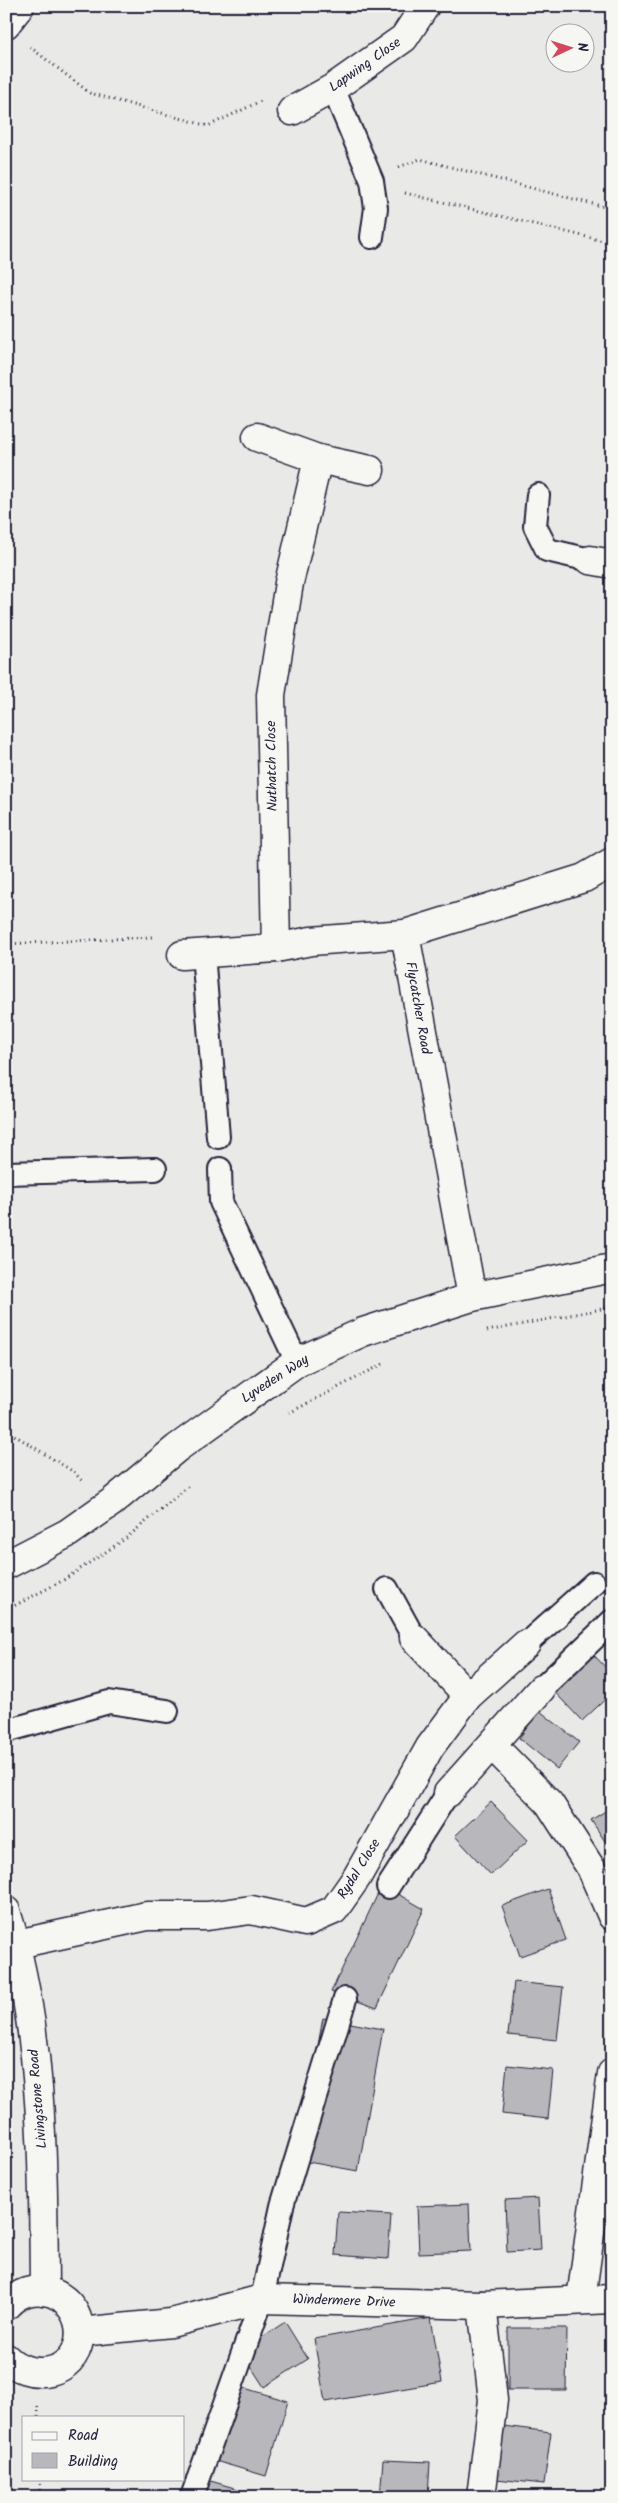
<svg xmlns="http://www.w3.org/2000/svg" width="618" height="2503" font-family="Kalam,sans-serif">
<style>
.building{fill:#b8b8bc;stroke:#22223b}
.lines{fill:none;stroke-linecap:round;stroke-linejoin:round}
.service-casing{stroke:#22223b;stroke-width:26}
.minor-casing{stroke:#22223b;stroke-width:31}
.tertiary-casing{stroke:#22223b;stroke-width:31}
.path{stroke:#22223b;stroke-width:3;stroke-dasharray:1 4;stroke-linecap:butt}
.service{stroke:#f6f6f2;stroke-width:22}
.minor{stroke:#f6f6f2;stroke-width:28}
.tertiary{stroke:#f6f6f2;stroke-width:28}
.labels{text-anchor:middle;dominant-baseline:central;stroke-width:4;stroke-linejoin:round;paint-order:stroke}
.street-label{font-size:14px;fill:#22223b;stroke:#f6f6f2}
</style>
<rect width="100%" height="100%" fill="#e9e9e7"/>
<filter id="ink" filterUnits="userSpaceOnUse"><feTurbulence type="fractalNoise" baseFrequency=".02" numOctaves="2"/><feDisplacementMap in="SourceGraphic" scale="10" xChannelSelector="R" yChannelSelector="G"/><feConvolveMatrix kernelMatrix="1 2 1 2 8 2 1 2 1" color-interpolation-filters="sRGB"/></filter>
<g filter="url(#ink)">
<g class="building">
<polygon points="587,1648 612,1674 612,1693 582,1721 549,1686"/>
<polygon points="540,1711 579,1742 557,1769 519,1738"/>
<polygon points="491,1802 528,1840 491,1875 455,1836"/>
<polygon points="612,1807 612,1852 591,1820"/>
<polygon points="382,1885 424,1909 377,2008 331,1992"/>
<polygon points="548,1889 566,1940 520,1956 502,1906"/>
<polygon points="514,1982 563,1987 557,2040 508,2035"/>
<polygon points="323,2018 383,2029 358,2171 297,2160"/>
<polygon points="507,2065 553,2070 548,2119 502,2114"/>
<polygon points="538,2198 541,2250 507,2252 505,2200"/>
<polygon points="469,2204 471,2251 419,2253 417,2206"/>
<polygon points="338,2212 391,2215 388,2259 335,2255"/>
<polygon points="431,2318 442,2382 325,2402 314,2339"/>
<polygon points="285,2322 308,2359 264,2387 241,2351"/>
<polygon points="508,2328 567,2328 566,2390 508,2390"/>
<polygon points="224,2382 288,2401 266,2476 202,2457"/>
<polygon points="503,2426 551,2432 544,2484 496,2479"/>
<polygon points="383,2460 430,2462 428,2497 380,2497"/>
<polygon points="197,2477 238,2489 236,2497 191,2497"/>
</g>
<g class="lines">
<defs>
<g id="service">
<polyline points="333,88 372,181 376,208 372,237"/>
<polyline points="538,495 535,526 547,550 590,560"/>
<polyline points="203,953 218,1137"/>
<polyline points="220,1169 221,1202 297,1362"/>
<polyline points="6,1173 155,1169"/>
<polyline points="387,1589 414,1638"/>
<polyline points="526,1644 594,1583"/>
<polyline points="541,1689 612,1621"/>
<polyline points="6,1731 109,1702 167,1711"/>
<polyline points="388,1887 448,1793"/>
<polyline points="192,2497 262,2299 282,2206 345,1999"/>
</g>
<g id="minor">
<polyline points="6,24 20,6"/>
<polyline points="292,111 333,88 404,38 425,6"/>
<polyline points="257,437 318,459 370,470"/>
<polyline points="318,459 289,583 271,695 276,948 311,941 405,934"/>
<polyline points="590,560 612,564"/>
<polyline points="182,955 276,948"/>
<polyline points="472,1297 405,934 584,878 612,862"/>
<polyline points="414,1638 468,1696"/>
<polyline points="492,1745 549,1803 591,1868 612,1916"/>
<polyline points="448,1793 541,1689"/>
<path d="M6,1911C44,2033 43,2164 44,2291"/>
<polyline points="17,1944 147,1916 207,1916 251,1910 306,1922 334,1910 357,1877 430,1747 468,1696 526,1644"/>
<polyline points="581,2299 612,2073"/>
<path d="M6,2306C15,2295 29,2289 43,2291C69,2293 85,2321 78,2345C68,2378 27,2379 6,2358"/>
<polyline points="80,2332 171,2323 262,2299 482,2305 612,2299"/>
<polyline points="481,2497 493,2400 482,2305"/>
</g>
<polyline id="tertiary" points="6,1565 68,1533 112,1502 177,1448 297,1362 363,1332 472,1297 612,1268"/>
</defs>
<use href="#service" class="service-casing"/>
<use href="#minor" class="minor-casing"/>
<use href="#tertiary" class="tertiary-casing"/>
<g class="path">
<polyline points="30,47 90,93 208,126 261,101"/>
<polyline points="399,167 420,159 612,209"/>
<polyline points="405,193 612,243"/>
<polyline points="606,242 612,222"/>
<polyline points="6,944 153,937"/>
<polyline points="487,1331 612,1307"/>
<polyline points="289,1413 383,1364"/>
<polyline points="6,1430 74,1472 82,1481"/>
<polyline points="6,1610 62,1581 125,1539 189,1486"/>
<polyline points="38,2406 38,2417"/>
<polyline points="40,2479 41,2497"/>
</g>
<use href="#service" class="service"/>
<use href="#minor" class="minor"/>
<use href="#tertiary" class="tertiary"/>
</g>
</g>
<g class="labels">
<g class="street-label">
<text transform="translate(365 65) rotate(-35)">Lapwing Close</text>
<text transform="translate(272 766) rotate(-91)">Nuthatch Close</text>
<text transform="translate(418 1008) rotate(80)">Flycatcher Road</text>
<text transform="translate(275 1379) rotate(-33)">Lyveden Way</text>
<text transform="translate(359 1869) rotate(-58)">Rydal Close</text>
<text transform="translate(38 2099) rotate(-95)">Livingstone Road</text>
<text transform="translate(344 2301) rotate(2)">Windermere Drive</text>
</g>
</g>
<rect width="618" height="2503" fill="none" stroke="#f6f6f2" stroke-width="25"/>
<rect x="12" y="12" width="593" height="2478" fill="none" stroke="#22223b" stroke-width="2" filter="url(#ink)"/>
<rect x="22" y="2416" width="162" height="65" fill="#f6f6f2" stroke="#a1a1a9"/>
<rect x="32" y="2432" width="25" height="8" fill="#f6f6f2" stroke="#a1a1a9"/>
<text x="68" y="2440" font-size="15" fill="#22223b">Road</text>
<rect x="32" y="2453" width="25" height="15" fill="#b8b8bc" stroke="#a1a1a9"/>
<text x="68" y="2466" font-size="15" fill="#22223b">Building</text>
<g transform="translate(570 48) rotate(86)"><circle r="24" fill="#f6f6f2" stroke="#a1a1a9"/>
<path d="M0-4L9 19L0 12L-9 19Z" fill="#d1495b"/>
<text y="-8" font-size="14" font-weight="bold" text-anchor="middle" fill="#22223b">N</text>
</g>
</svg>
